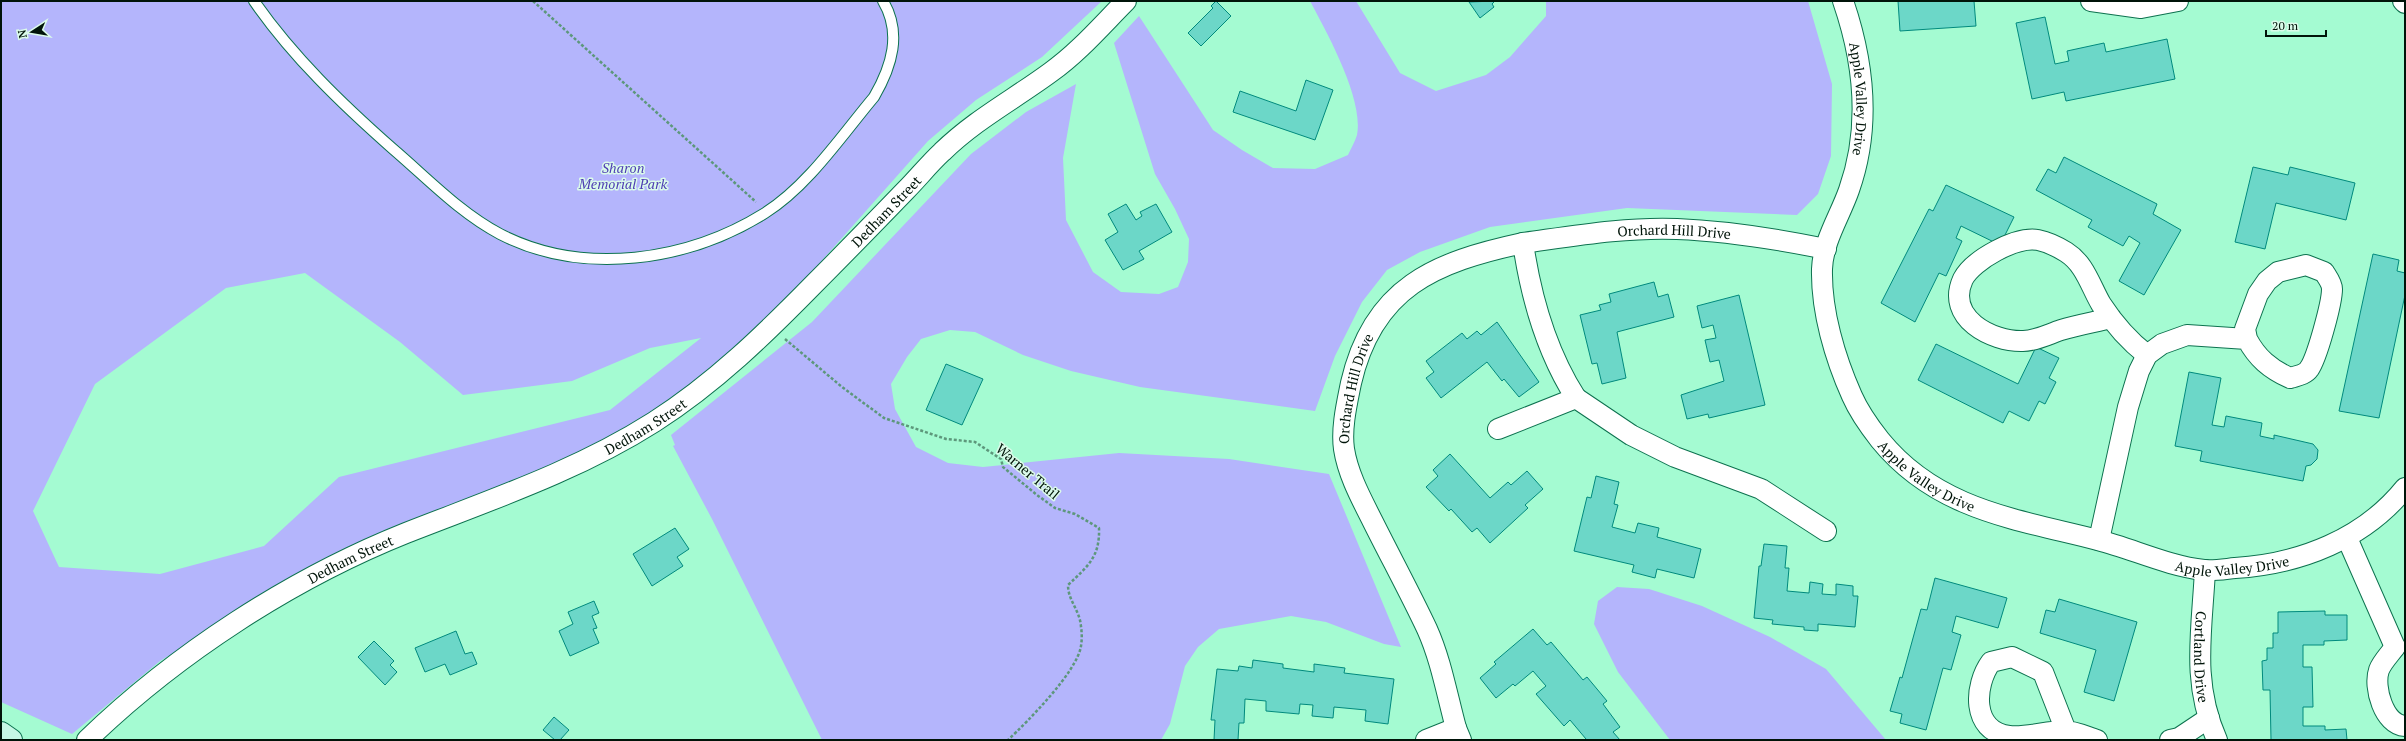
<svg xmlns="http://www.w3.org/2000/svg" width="2406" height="741" font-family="'PT Serif',serif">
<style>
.green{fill:#b4b5fc;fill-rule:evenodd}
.building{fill:#6cd7c8;stroke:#008a7d}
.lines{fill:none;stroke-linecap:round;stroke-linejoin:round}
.lane-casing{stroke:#0d724f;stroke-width:12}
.street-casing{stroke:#0d724f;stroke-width:22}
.secondary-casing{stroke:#0d724f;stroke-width:24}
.path{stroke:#5d977b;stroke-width:2.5;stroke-dasharray:3 2;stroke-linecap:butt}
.lane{stroke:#fff;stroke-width:10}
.street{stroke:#fff;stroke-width:20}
.secondary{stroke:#c7f8e6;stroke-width:22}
.labels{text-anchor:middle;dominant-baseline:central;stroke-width:3;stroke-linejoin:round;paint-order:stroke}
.street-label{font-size:14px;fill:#001409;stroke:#dbfbea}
.park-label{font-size:14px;font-style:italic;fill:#4d3cb3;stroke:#dbfbea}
</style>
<rect width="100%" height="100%" fill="#a4fbd2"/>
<g class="green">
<path d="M1,1H1102L1042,57L976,100L928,141L818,265L706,378L637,427L248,608L160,661L72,734L1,702ZM305,273L400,342L463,395L572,381L650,348L701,338L610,410L339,477L264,546L160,574L59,567L33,511L95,384L226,288Z"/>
<path d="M1310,1H1356L1400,73L1436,91L1486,75L1510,57L1546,16V1H1808L1832,84L1831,156L1818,194L1797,215L1627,208L1490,227L1420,252L1387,270L1362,302L1335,356L1315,411L1140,387L1071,371L1023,355L975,332L950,330L921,339L907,357L891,384L895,409L916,447L948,463L983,467L1119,453L1229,459L1329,474L1401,647L1384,644L1326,622L1291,616L1219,629L1198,647L1185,666L1170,724L1161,740H822L712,519L673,446L675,445L671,435L812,322L971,154L1026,112L1076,84L1063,158L1066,220L1093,272L1121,292L1159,294L1178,287L1188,262L1189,239L1175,209L1155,174L1114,43L1139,16L1213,130L1242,150L1273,168L1315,169L1348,155C1351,148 1355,142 1357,135C1364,99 1327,33 1310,1Z"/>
<polygon points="1617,587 1649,589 1702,606 1770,637 1826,669 1886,740 1670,740 1618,672 1594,624 1598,601"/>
</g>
<g class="building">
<polygon points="1216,1 1231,16 1201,46 1188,33 1213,8 1211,6"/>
<polygon points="1495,1 1492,4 1494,7 1480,18 1469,2"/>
<polygon points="1898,1 1974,1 1976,26 1900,31"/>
<polygon points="2045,17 2055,64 2069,61 2067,51 2104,43 2106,52 2167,39 2175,79 2066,101 2064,92 2032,99 2016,23"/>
<polygon points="1306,80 1333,90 1315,140 1233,112 1240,91 1296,111"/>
<polygon points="2064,157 2157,204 2153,214 2181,230 2144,295 2119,281 2140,243 2129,236 2123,246 2088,227 2092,220 2036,190 2048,169 2056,173"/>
<polygon points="2253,167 2288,175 2290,167 2355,183 2346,220 2276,203 2265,249 2235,242"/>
<polygon points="1946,185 2014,217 2000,245 1961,226 1956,238 1962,241 1946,276 1939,273 1915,322 1881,303 1929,209 1933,211"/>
<polygon points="1126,204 1136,220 1142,216 1140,212 1156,204 1172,232 1139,251 1144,259 1123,270 1105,240 1118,232 1108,214"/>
<polygon points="2373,254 2399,260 2397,271 2405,273 2405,295 2379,418 2339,411"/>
<polygon points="1654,282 1658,297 1668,294 1674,317 1617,332 1626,378 1602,384 1597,363 1592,364 1580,315 1601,310 1599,305 1611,302 1609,294"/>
<polygon points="1739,295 1765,405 1709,418 1708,414 1687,419 1681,395 1724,381 1719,360 1710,362 1705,340 1716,338 1713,325 1702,328 1697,306"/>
<polygon points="1497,322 1539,382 1519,397 1504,379 1502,381 1487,362 1441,398 1426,378 1434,372 1426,361 1462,333 1467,339 1477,331 1481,335"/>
<polygon points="1936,344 2018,384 2036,347 2059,358 2049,378 2056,382 2045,404 2039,401 2029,421 2009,411 2003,423 1918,380"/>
<polygon points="946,364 983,379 962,425 926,410"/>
<polygon points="2189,372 2221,378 2212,425 2224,427 2226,416 2262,423 2260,436 2274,439 2274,435 2313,444 2318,450 2317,459 2311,465 2306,466 2303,481 2200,461 2202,451 2175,446"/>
<polygon points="1450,454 1490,498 1508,482 1511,485 1527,471 1543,489 1525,505 1528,508 1490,543 1477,528 1472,532 1451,509 1449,511 1426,487 1438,476 1433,470"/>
<polygon points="1596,476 1619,482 1614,504 1618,505 1612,527 1635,533 1638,523 1659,528 1657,537 1701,549 1694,578 1657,569 1655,578 1632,572 1634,565 1574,551 1587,497 1591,498"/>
<polygon points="675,528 689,549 677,557 683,566 652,586 633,554"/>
<polygon points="1764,544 1787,546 1785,568 1789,568 1787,591 1809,593 1810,582 1823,584 1822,594 1836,595 1836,584 1853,586 1853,596 1858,596 1855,627 1818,624 1818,631 1804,630 1804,627 1772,624 1773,620 1754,618 1759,566 1761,566"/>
<polygon points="1935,578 2007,598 1998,628 1956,616 1952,632 1961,635 1951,670 1943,668 1926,730 1900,723 1902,714 1890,711 1900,677 1902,678 1921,609 1927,610"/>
<polygon points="2059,599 2137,622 2114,701 2084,692 2096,650 2040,633 2046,610 2055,612"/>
<polygon points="594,601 599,613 592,616 597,628 593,629 599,643 570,656 559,631 573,624 568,612"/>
<polygon points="2325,611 2325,615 2347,615 2347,640 2324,641 2324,645 2303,645 2303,667 2312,667 2313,707 2303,707 2303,726 2325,726 2325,730 2346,729 2347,740 2271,740 2270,690 2263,690 2262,661 2267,660 2267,648 2273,648 2273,633 2278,633 2278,612"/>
<polygon points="1533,629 1547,645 1551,642 1583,680 1587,677 1607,701 1603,704 1620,727 1613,732 1620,740 1584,740 1586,739 1570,720 1564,726 1536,694 1546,686 1533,671 1515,686 1513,684 1496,698 1480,678 1496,664 1494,662"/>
<polygon points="456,631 465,654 472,652 477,664 450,675 445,664 425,672 415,648"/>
<polygon points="374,641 394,661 390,665 397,672 385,685 358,657"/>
<polygon points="1253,660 1283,664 1283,668 1314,672 1314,664 1345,668 1344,673 1394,679 1388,724 1365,721 1366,710 1334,707 1333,718 1312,716 1313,705 1300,704 1299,714 1266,711 1266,701 1245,699 1244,723 1239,723 1238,740 1214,740 1215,720 1211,720 1217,669 1238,671 1239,666 1252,668"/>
<polygon points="554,717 569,730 560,740 555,740 543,730"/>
</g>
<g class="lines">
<defs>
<path id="lane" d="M254,1C293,57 342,104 393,149C427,178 460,213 500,234C584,277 688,261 765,213C808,186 842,135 874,97C892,66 902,33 883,1"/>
<g id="street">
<path id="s1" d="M1843,1C1864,62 1871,128 1849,190C1840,216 1823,241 1822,269C1821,311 1835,358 1852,396C1859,412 1869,426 1880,440C1937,510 2016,519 2098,540C2133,549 2168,566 2204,570C2214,571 2225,569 2235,568C2300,564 2364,539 2405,488"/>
<polyline points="2091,1 2141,8 2178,1"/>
<polyline points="2403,1 2405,3"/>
<path id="s2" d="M1523,243C1574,236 1625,227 1677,229C1727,231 1777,239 1826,249"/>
<path d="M2111,318C2095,322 2077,325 2061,330C2049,334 2036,341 2023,341C1992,342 1945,318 1963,279C1973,260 2016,236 2038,240C2048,242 2058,247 2066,252C2085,264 2090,285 2101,304C2114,324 2129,341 2147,355"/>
<polyline points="1498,429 1576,398 1631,435 1675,457 1761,489 1826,531"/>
<polyline points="2347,538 2395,647"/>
<path d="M2099,540L2128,407L2139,371L2147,355L2162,344L2187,335L2247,339C2257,358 2270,369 2290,378C2296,376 2305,375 2309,369C2317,358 2332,303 2332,289C2332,283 2327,277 2324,272L2306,265L2278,272L2267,281L2258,294L2245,329L2247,339"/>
<path id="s3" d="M2205,570C2202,631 2191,682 2217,740"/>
<path d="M2395,647C2390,654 2382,662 2379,670C2373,687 2384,725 2405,726"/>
<path id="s4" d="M1456,728C1447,695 1441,660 1427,629C1410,593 1391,558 1373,522C1362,500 1348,475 1344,449C1341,428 1347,403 1351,383C1373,287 1435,262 1523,243C1531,298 1546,351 1576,398"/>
<path d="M2066,731L2043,672L2012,657L1991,662C1974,685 1971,731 2009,736C2027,738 2046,731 2064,731C2075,731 2087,737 2097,740"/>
<path id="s5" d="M87,740C176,654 291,579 406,533C490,500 577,471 654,422C715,383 765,334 815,283C846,252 876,221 906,190C918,178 929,164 942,152C976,119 1013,100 1051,72C1079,52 1102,25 1126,1"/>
<polyline points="1426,740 1456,728 1461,740"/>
<polyline points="2170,740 2179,738 2209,718"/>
</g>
<polyline id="secondary" points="1,733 11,740"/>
</defs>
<use href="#lane" class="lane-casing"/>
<use href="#street" class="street-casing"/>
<use href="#secondary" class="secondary-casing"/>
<g class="path">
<polyline points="533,1 756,202"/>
<path d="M785,339L842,387L884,418L946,439L975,442L1001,459L1003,467L1037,495L1055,508L1075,514L1099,528C1100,557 1088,566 1068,585C1068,601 1080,610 1081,627C1082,633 1082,640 1081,646C1077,672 1028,721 1008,740"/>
</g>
<use href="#lane" class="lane"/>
<use href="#street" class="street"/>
<use href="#secondary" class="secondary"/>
</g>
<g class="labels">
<g class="street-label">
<text stroke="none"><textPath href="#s1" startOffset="100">Apple Valley Drive</textPath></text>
<text stroke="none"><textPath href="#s5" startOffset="969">Dedham Street</textPath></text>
<text stroke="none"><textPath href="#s2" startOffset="152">Orchard Hill Drive</textPath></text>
<text stroke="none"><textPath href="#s4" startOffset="364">Orchard Hill Drive</textPath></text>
<text stroke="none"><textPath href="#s5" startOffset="645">Dedham Street</textPath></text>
<text transform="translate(1028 471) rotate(40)">Warner Trail</text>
<text stroke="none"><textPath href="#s1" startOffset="520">Apple Valley Drive</textPath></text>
<text stroke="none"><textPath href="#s1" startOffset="844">Apple Valley Drive</textPath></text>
<text stroke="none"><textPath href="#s5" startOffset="321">Dedham Street</textPath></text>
<text stroke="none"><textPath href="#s3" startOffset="87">Cortland Drive</textPath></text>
</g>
<g class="park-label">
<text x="623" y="167">Sharon<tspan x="623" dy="16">Memorial Park</tspan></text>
</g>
</g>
<rect width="2406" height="741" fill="none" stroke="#001409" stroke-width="4"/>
<g transform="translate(32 32) rotate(258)" stroke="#dbfbea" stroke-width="3" paint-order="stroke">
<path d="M0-3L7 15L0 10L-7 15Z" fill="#001409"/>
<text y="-6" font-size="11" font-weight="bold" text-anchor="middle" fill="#001409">N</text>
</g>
<path d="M2266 30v6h60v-6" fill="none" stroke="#001409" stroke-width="2"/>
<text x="2272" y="30" font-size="12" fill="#001409" stroke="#dbfbea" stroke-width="3" paint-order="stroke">20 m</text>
</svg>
